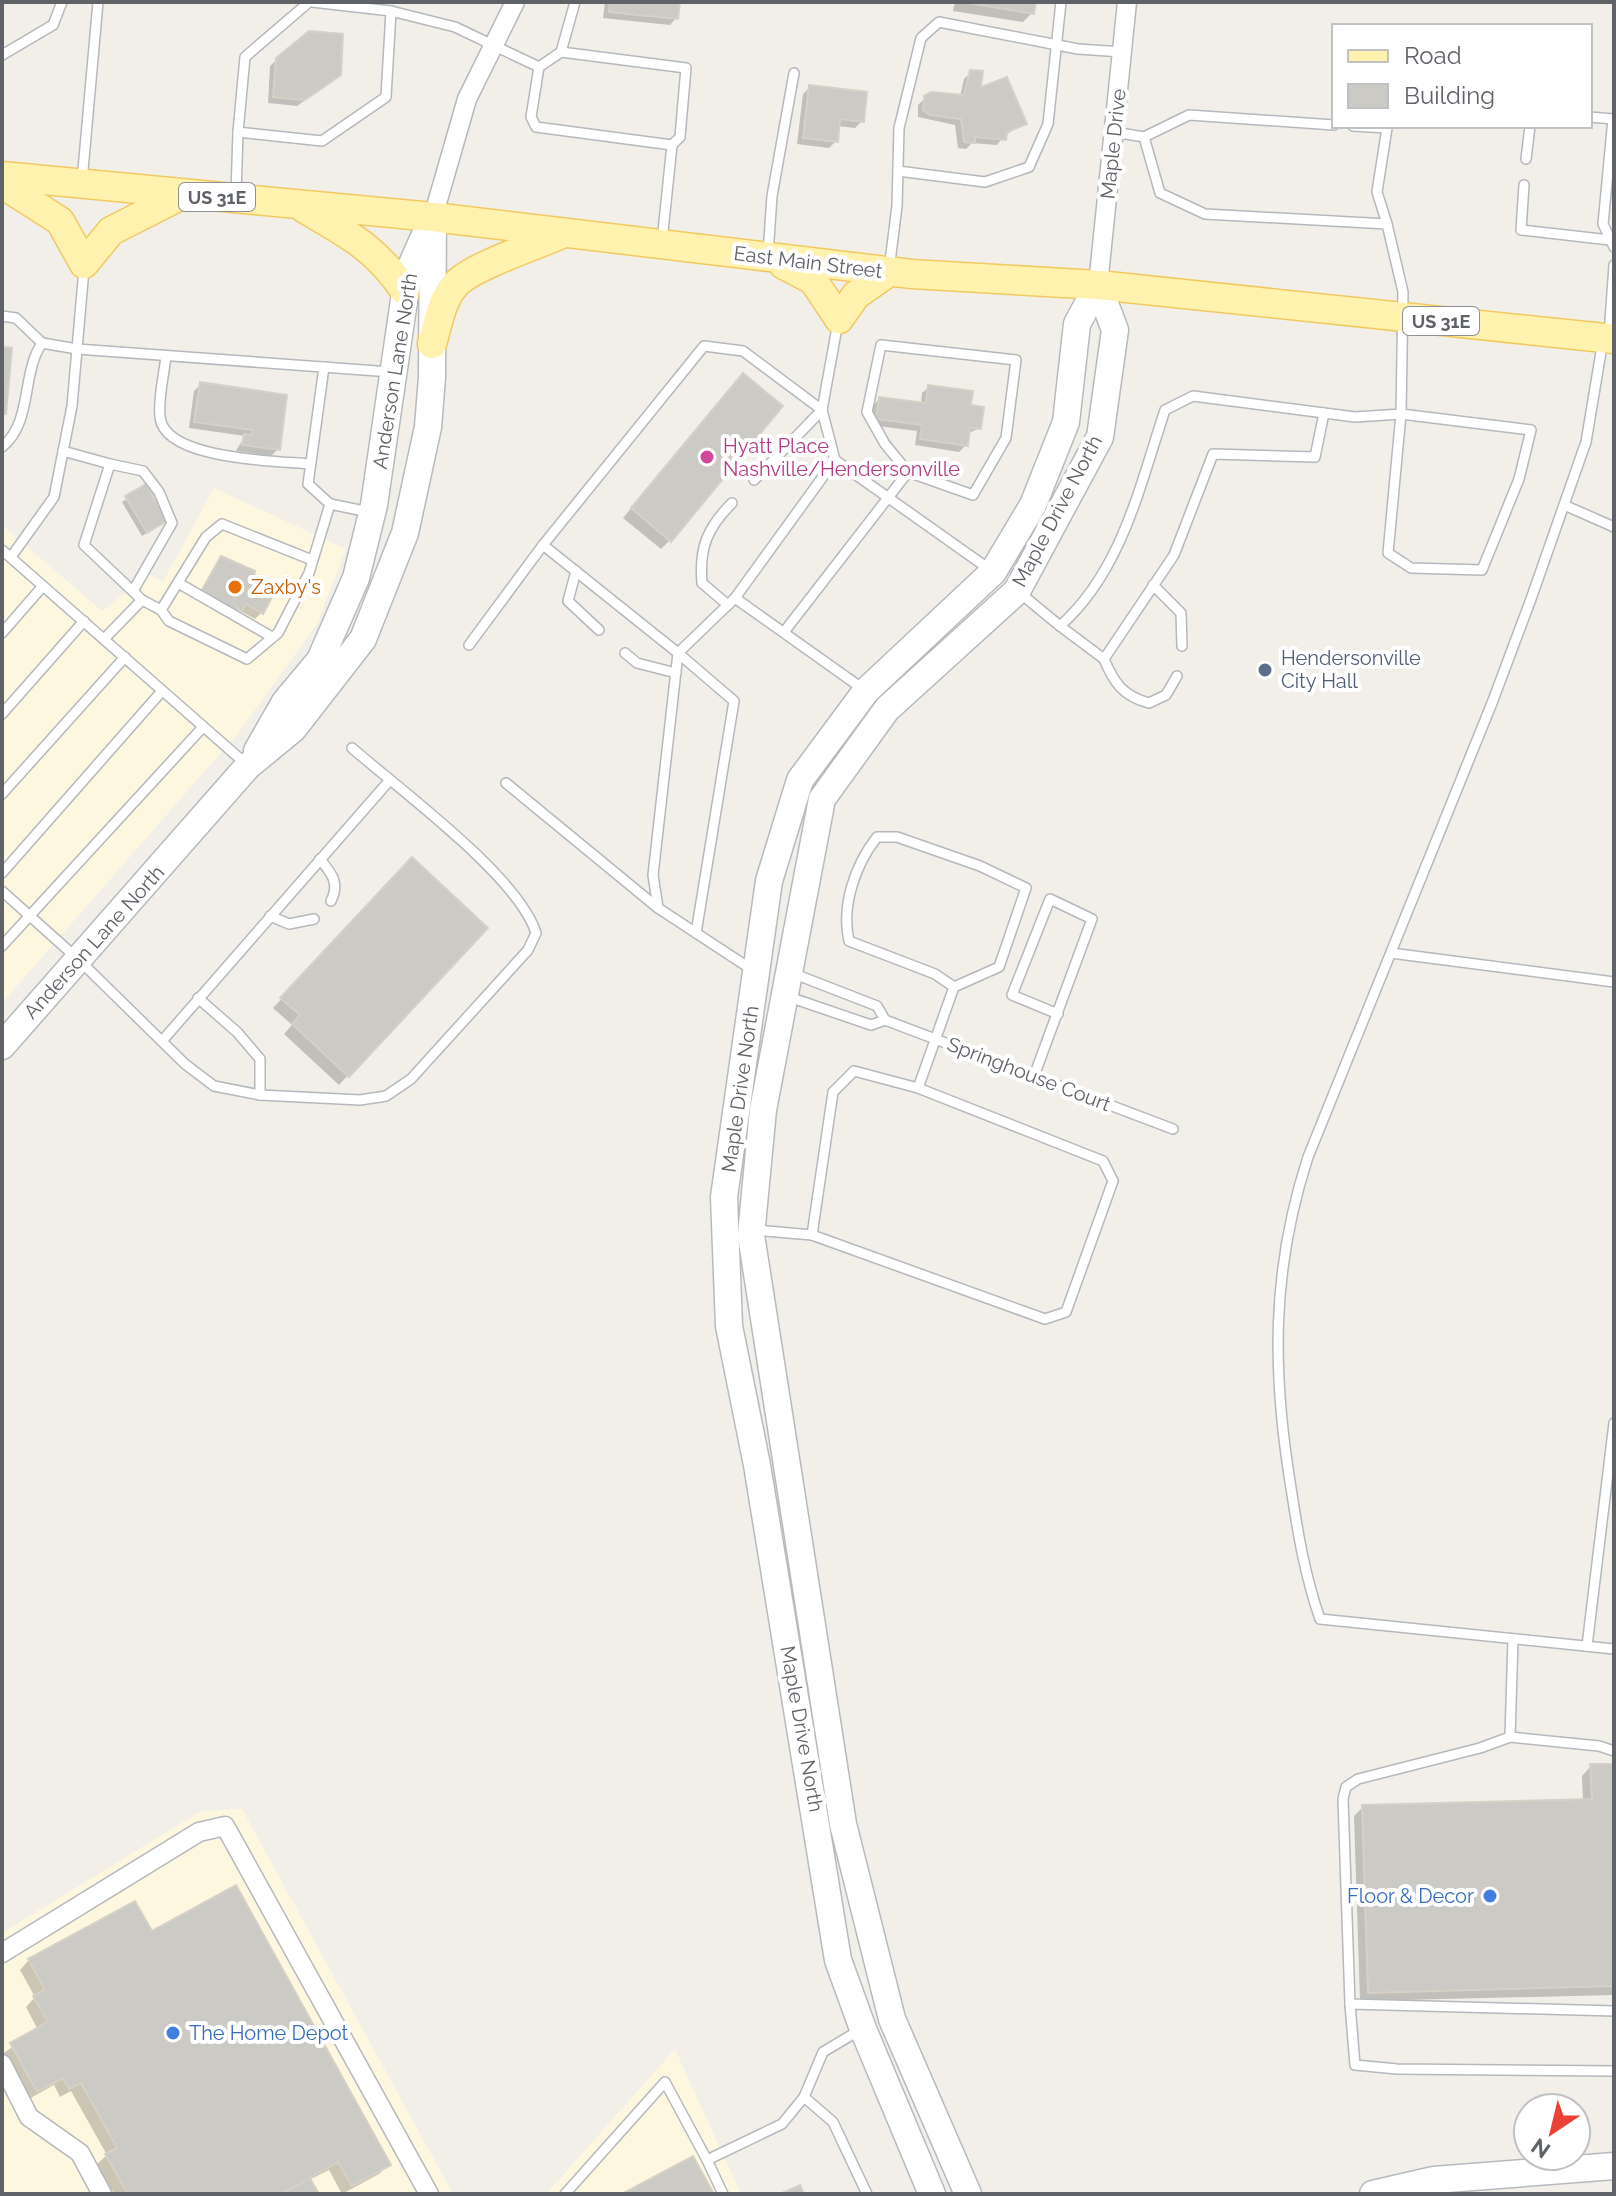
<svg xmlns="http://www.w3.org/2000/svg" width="1616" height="2196" font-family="Raleway,sans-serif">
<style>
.commercial{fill:#fef7e0}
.shadow{fill:#0003}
.building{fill:#cccac5;stroke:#d6d1c6;stroke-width:2}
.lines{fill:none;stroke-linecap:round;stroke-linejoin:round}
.lane-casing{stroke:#b5b8bc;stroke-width:12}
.street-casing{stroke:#b5b8bc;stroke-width:21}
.secondary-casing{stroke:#b6babf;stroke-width:29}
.primary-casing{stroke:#f2c960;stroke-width:31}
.lane{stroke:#fff;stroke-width:9}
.street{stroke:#fff;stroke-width:18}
.secondary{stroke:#fff;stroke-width:26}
.primary{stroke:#fff2af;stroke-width:28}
.hotel-dot{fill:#d1479c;stroke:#fff;stroke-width:3}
.food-dot{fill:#e8710a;stroke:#fff;stroke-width:3}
.service-dot{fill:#5c6f8a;stroke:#fff;stroke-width:3}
.shop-dot{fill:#3f7fe0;stroke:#fff;stroke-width:3}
.labels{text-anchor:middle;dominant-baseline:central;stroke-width:8;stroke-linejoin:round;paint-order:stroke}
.shield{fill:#fff;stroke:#8f9295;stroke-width:2}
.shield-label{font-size:18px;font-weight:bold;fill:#5f6368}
.street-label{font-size:20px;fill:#5f6368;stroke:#fff}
.hotel-label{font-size:20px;fill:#b23c85;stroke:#fff;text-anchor:start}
.food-label{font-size:20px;fill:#c56008;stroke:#fff;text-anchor:start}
.service-label{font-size:20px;fill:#4e5e75;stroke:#fff;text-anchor:start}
.shop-label{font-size:20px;fill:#366cbe;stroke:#fff;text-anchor:end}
</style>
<rect width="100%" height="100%" fill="#f1efe8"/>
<g class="commercial">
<polygon points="214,488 346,549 317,624 239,732 2,1003 2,525 102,611 149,574 163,582"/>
<polygon points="242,1809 453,2194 2,2194 2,1933 201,1811"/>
<polygon points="675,2049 741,2194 546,2194"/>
</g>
<g class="shadow">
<polygon points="605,2 678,2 676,18 670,25 603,18"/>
<polygon points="955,2 1034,2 1032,13 1023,22 953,11"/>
<polygon points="278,59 332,81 297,106 268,103 270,66"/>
<polygon points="971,72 979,90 1024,124 1004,136 997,145 972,143 966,149 958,148 955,125 918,117 918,105 925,98 960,97 964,79"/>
<polygon points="810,87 862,121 855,128 838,126 836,141 829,148 797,144 803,94"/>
<polygon points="201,384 278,449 271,456 236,451 245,436 189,428 194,391"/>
<polygon points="734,385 670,540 661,549 623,518"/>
<polygon points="929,387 968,407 979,428 967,434 966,445 959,452 915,445 917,431 870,425 873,406 879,399 921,405 922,393"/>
<polygon points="145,487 165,521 142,536 122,502"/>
<polygon points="221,558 251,575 257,584 262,612 255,619 239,610 227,617 196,598"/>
<polygon points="412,860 485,928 339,1085 284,1034 292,1025 273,1008"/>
<polygon points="1591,1766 1614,1766 1614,1995 1360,2001 1354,1816 1363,1807 1583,1801 1582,1776"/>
<polygon points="151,1934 388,2165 379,2174 342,2194 329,2170 309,2180 317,2194 114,2194 97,2164 107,2155 71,2091 60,2097 54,2085 27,2100 2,2054 38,2030 26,2007 35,1997 20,1970 29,1960"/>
</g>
<g class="building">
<polygon points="610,2 680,2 678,19 609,12"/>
<polygon points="962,2 1036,2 1034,14"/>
<polygon points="309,31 343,34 341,75 305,100 273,97 276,58"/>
<polygon points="970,70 983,71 981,87 1007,77 1027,124 1007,132 1006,140 975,137 975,143 964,142 961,119 930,115 923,110 924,96 931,92 964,95"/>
<polygon points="809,85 867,92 864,122 840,119 838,142 803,138"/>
<polygon points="2,347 12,348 6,414 2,414"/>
<polygon points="743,373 783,406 671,542 631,508"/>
<polygon points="200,382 287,395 280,450 242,445 244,434 252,435 253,430 194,422"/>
<polygon points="928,385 973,391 971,405 984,407 981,429 970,428 968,446 920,439 922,425 876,419 879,397 926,403"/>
<polygon points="146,484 167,521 147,533 125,496"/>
<polygon points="221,556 255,571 254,574 262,579 259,584 275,592 263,614 246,604 242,611 237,608 235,612 202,590"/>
<polygon points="412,857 488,928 349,1077 292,1024 300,1015 280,998"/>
<polygon points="1590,1764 1614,1764 1614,1986 1368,1993 1362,1805 1592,1799"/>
<polygon points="236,1885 391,2165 352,2186 338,2162 281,2194 128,2194 105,2154 117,2148 81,2083 69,2089 63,2078 37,2092 10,2043 48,2022 33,1996 45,1990 28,1959 135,1901 152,1931"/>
<polygon points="693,2156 714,2194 622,2194"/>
<polygon points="310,2178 319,2194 281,2194"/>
<polygon points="800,2185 804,2194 780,2194"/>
</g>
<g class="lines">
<defs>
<g id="lane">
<polyline points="312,2 391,11 455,27 539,67 531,117 536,127 672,145"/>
<polyline points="561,52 686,68 680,137 672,145 662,241"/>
<polyline points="2,55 53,25 62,2"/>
<polyline points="539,67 561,52 575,2"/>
<polyline points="1590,117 1613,119 1603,224 1614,247"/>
<polyline points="1353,126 1387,128 1377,192 1387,224"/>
<polyline points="238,132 245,57 309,2"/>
<polyline points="1144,137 1189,115 1334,125"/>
<polyline points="1526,159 1530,126"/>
<polyline points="898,171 985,182 1029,167 1048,124 1061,2"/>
<polyline points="82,181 98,2"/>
<polyline points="1524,185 1521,230 1610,240"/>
<polyline points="236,193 238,132 322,141 386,97 391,11"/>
<polyline points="768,254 772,196 794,73"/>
<polyline points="889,270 897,206 899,128 921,38 939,22 1078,49 1122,52"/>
<polyline points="2,316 16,318 42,343 77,349 391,372"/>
<polyline points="1609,335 1614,265"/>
<path d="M1603,340L1586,442L1531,599L1492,703L1308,1157C1271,1271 1272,1372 1291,1488C1298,1534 1305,1576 1320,1619L1614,1649"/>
<path d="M166,356C164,375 158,398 160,417C164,460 278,461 310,464"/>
<polyline points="324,367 308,484 330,504"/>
<polyline points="822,410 835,460 989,569"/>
<polygon points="1401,414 1531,430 1519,479 1482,570 1411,568 1388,553"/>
<path d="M2,447C33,422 21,374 42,343"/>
<polyline points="63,451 110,464 84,545 142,600"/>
<polyline points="110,464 143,471 159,492 172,523 133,591"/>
<polyline points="754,480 822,410"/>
<polyline points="1564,505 1614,527"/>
<polyline points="2,550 246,764"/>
<polyline points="11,557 54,497 72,406 84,269"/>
<polyline points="576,571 568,601 599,630"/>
<polyline points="180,584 272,637"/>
<polyline points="1153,585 1181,613 1182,646"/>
<path d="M1020,593L1060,626C1122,571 1140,485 1165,410L1193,396L1355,417L1401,414L1403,292L1387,224L1205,214L1160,193L1144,137L1114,132"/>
<polyline points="735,598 835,460"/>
<path d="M728,605L702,583C699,548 707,528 732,503"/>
<polyline points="161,610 206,537 222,524 312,560"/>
<polyline points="1060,626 1104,659 1174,555 1213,454 1315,457 1324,413"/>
<polyline points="784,632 908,472 973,495 1006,438 1016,360 881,345 867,412 885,444 908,472"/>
<polyline points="2,633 43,586"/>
<polyline points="104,639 142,600 161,610 169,621 247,659 278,633 309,573 330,504 369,512"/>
<polyline points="469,645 543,545"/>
<polyline points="625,653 637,663 676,673"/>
<path d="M1104,659C1114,683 1123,696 1149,703L1166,695L1177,676"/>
<polyline points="2,714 84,621"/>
<polyline points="506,783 658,908"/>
<polyline points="2,794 125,657"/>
<path d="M320,859C332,874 340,883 331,901"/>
<polyline points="2,873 162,691"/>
<path d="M2,891L79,960L185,1064L214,1086L260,1095L360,1100L386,1096L411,1079L528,950L536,933C519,877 400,790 352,748"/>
<polyline points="270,916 289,924 314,919"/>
<polyline points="696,933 734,701 678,653 735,598 863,689"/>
<polyline points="2,946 203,727"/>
<polyline points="1391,953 1614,982"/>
<polyline points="754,971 658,908 653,875 678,653 543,545 704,346 743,351 822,410 838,322"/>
<polyline points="786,996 871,1025 885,1020 877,1006 792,973"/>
<polyline points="198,998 237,1032 260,1059 260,1095"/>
<polyline points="885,1020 1173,1129"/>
<polyline points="162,1041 389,781"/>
<polyline points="1034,1076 1092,919 1050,899 1012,995 1058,1014"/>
<path d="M755,1230L812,1235L833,1092L854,1071L918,1088L954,987L999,967L1026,888L980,866L897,837H877C855,865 841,906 849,941L935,974L954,987"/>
<polyline points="812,1235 1045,1319 1066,1312 1113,1181 1103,1161 918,1088"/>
<polyline points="1587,1646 1614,1423"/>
<polyline points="1510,1737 1513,1639"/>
<polyline points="1614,1751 1599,1746 1510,1737 1480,1748 1358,1779 1346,1787 1343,1799 1350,2004 1614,2011"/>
<polyline points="1350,2004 1355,2065 1397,2069 1614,2071"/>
<polyline points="804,2097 833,2122 867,2194"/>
<polyline points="565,2194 665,2082 707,2160"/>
<polyline points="723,2194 707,2160 782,2124 804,2097 823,2052 860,2030"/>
</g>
<g id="street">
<polyline points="433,217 467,99 515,2"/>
<polyline points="1098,285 1127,2"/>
<polyline points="2,1953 199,1832 225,1826 429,2194"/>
<polyline points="2,2064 29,2117 80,2153 102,2194"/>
</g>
<g id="secondary">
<polyline points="257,751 285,702 320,660 356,578 374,505 408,273 428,228"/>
<polyline points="2,1046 248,766 293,729 363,639 405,533 428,427 432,377 433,217"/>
<polyline points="932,2194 863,2029 838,1960 757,1465 729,1326 724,1197 769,881 800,780 866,691 993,572 1033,505 1066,422 1077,324 1098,285"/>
<polyline points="968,2194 892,2019 843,1824 751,1235 763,1110 822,799 887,709 1017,591 1100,437 1115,330 1098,285"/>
<polyline points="1373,2194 1434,2180 1614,2166"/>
</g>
<g id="primary">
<polyline points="2,176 433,217 912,274 1098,285 1614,339"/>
<polyline points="2,184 60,221 84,264 111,231 184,194"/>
<path d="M305,209C348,234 376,248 405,291"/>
<polyline points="784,265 813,280 839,319"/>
<polyline points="839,319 856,295 889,272"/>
<path d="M432,344C438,324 441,301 455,285C472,266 538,245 564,233"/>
</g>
</defs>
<use href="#lane" class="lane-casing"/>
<use href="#street" class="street-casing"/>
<use href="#secondary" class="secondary-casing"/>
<use href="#primary" class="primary-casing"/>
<use href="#lane" class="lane"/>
<use href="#street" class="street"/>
<use href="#secondary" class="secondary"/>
<use href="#primary" class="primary"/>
</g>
<circle class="hotel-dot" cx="707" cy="457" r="8"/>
<circle class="food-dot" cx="235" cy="587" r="8"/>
<circle class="service-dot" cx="1265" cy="670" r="8"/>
<g class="shop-dot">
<circle cx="1490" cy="1896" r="8"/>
<circle cx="173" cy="2033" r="8"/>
</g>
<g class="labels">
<g class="shield">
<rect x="179" y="183" width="76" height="28" rx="6"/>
<rect x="1403" y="307" width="76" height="28" rx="6"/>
</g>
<g class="shield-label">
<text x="217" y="197">US 31E</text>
<text x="1441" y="321">US 31E</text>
</g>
<g class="street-label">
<text transform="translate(1113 144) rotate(-84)">Maple Drive</text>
<text transform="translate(808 262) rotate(7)">East Main Street</text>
<text transform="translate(395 371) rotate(-81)">Anderson Lane North</text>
<text transform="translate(1057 511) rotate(-62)">Maple Drive North</text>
<text transform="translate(94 942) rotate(-48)">Anderson Lane North</text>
<text transform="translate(1029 1074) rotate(21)">Springhouse Court</text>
<text transform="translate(740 1089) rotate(-82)">Maple Drive North</text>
<text transform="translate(802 1729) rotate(80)">Maple Drive North</text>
</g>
<g class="hotel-label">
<text x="723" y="446">Hyatt Place<tspan x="723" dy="23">Nashville/Hendersonville</tspan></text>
</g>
<g class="food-label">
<text x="251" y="587">Zaxby's</text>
</g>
<g class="service-label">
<text x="1281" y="658">Hendersonville<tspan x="1281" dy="23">City Hall</tspan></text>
</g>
<g class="shop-label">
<text x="1474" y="1896">Floor &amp; Decor</text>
<text x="189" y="2033" text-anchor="start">The Home Depot</text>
</g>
</g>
<rect width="1616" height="2196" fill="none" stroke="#5f6368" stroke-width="8"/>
<rect x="1332" y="24" width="260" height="104" fill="#ffffff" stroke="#bfc1c3" stroke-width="2"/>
<rect x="1348" y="50" width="40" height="12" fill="#fff2af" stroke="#bfc1c3" stroke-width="2"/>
<text x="1404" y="64" font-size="24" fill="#5f6368">Road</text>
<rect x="1348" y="84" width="40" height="24" fill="#cccac5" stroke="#bfc1c3" stroke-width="2"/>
<text x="1404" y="104" font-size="24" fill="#5f6368">Building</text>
<g transform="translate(1552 2132) rotate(215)"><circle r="38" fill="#ffffff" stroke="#bfc1c3" stroke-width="2"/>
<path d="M0-6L14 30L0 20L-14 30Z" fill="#ea4335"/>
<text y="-12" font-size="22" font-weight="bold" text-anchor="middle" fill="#5f6368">N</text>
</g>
</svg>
